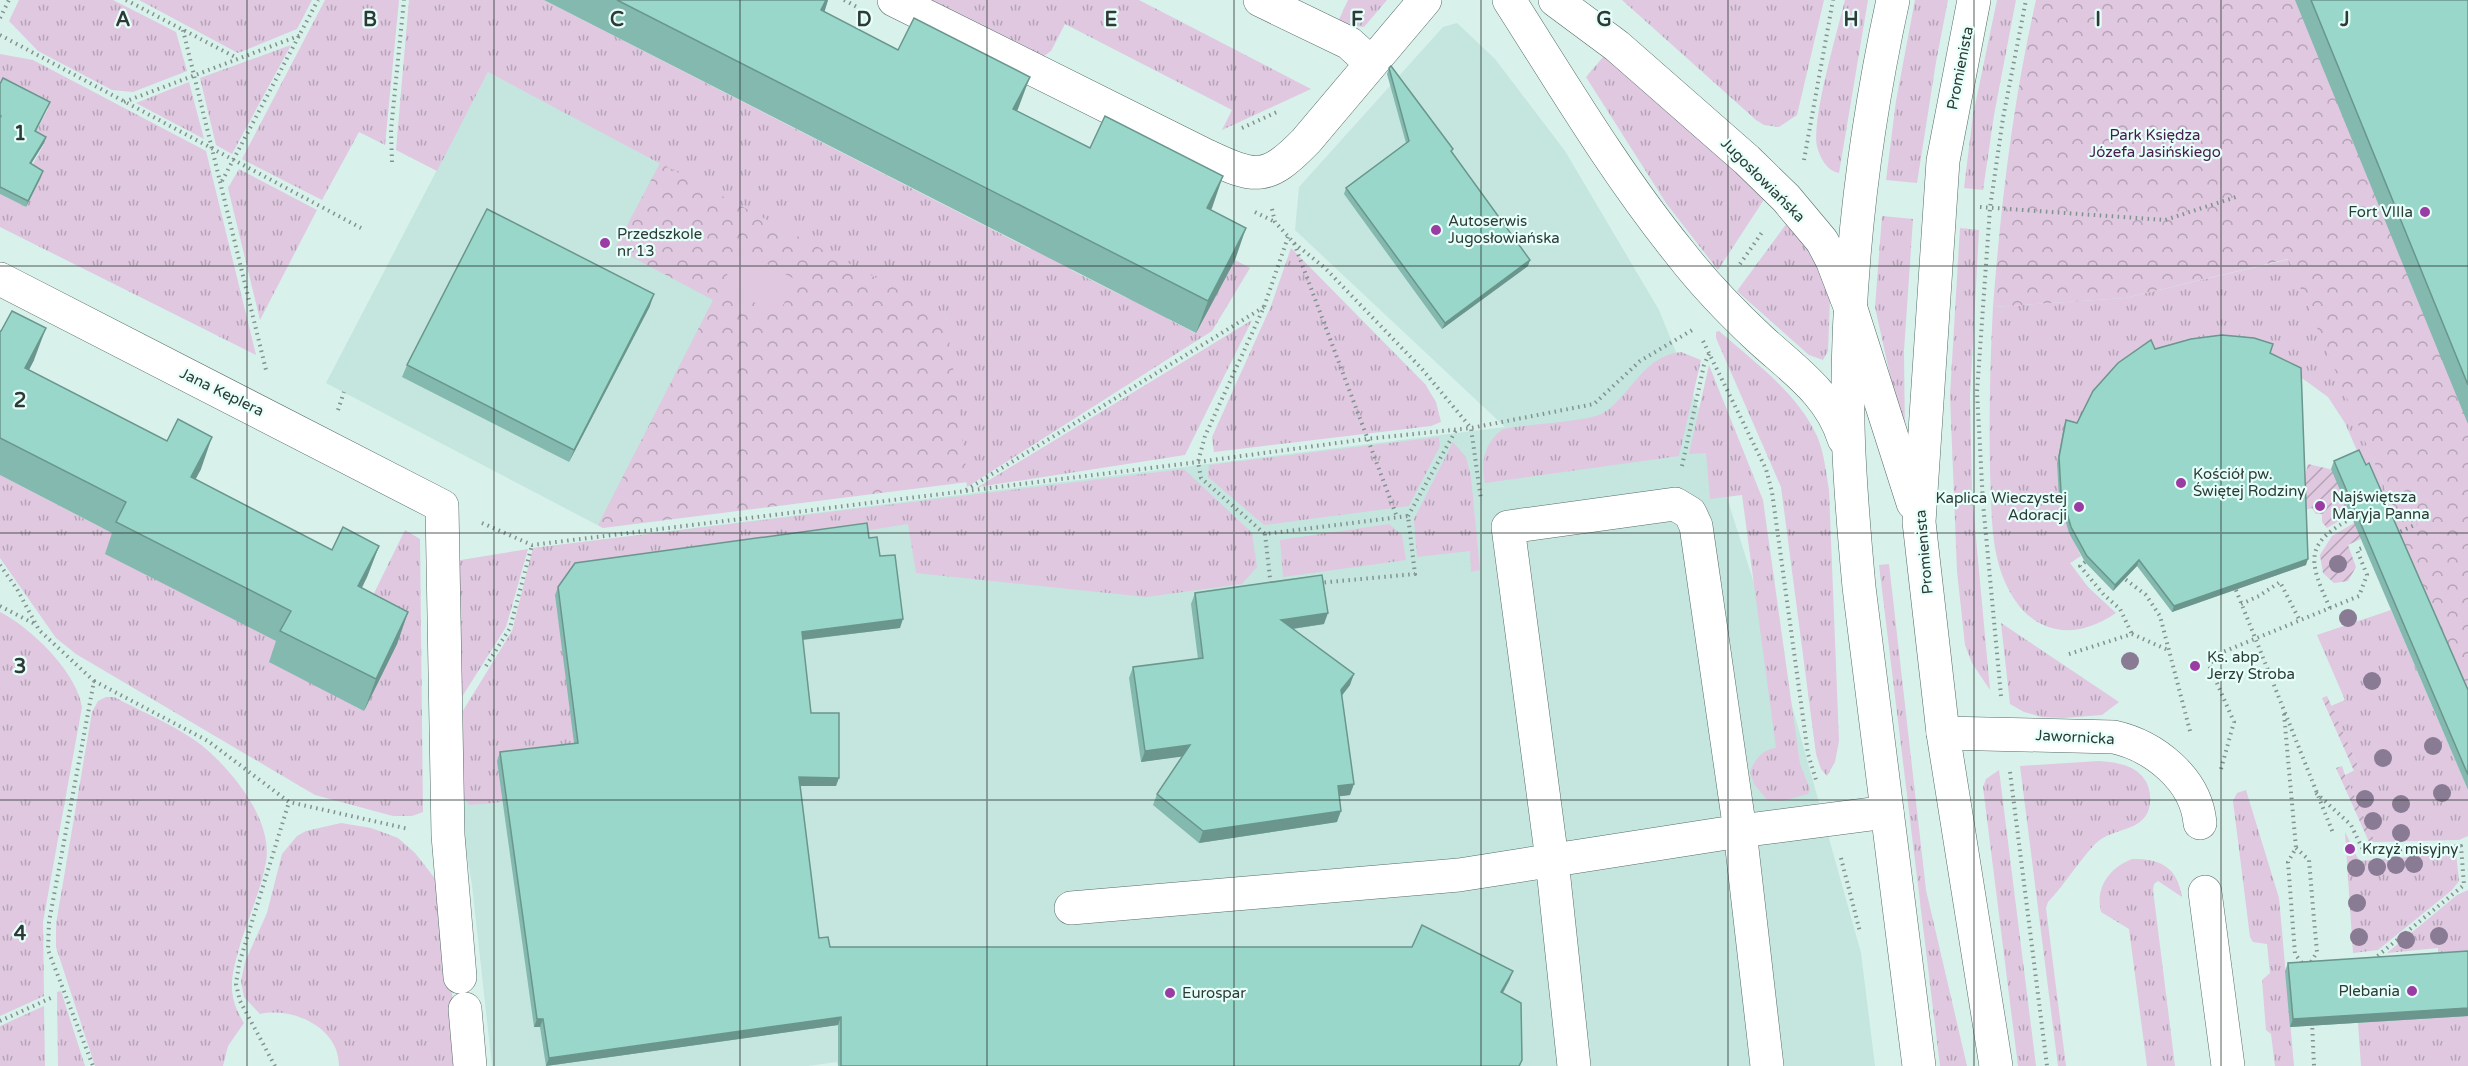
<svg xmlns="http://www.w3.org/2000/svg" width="2468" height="1066" font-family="'Varela Round',sans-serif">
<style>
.built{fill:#c4e6de}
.grass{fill:url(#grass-tufts)}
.park{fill:url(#park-crowns)}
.garden{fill:url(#garden-furrows)}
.pitch{fill:#dfc8e0}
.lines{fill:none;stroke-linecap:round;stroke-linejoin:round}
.minor-casing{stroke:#566c67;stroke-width:34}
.path{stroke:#82938f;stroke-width:4;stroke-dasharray:1.5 4.5;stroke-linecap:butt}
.minor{stroke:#fff;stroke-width:33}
.tree{fill:#887b93}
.wall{fill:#83b9ae}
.shaded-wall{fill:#6a968d}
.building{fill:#98d7ca;stroke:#6a968d;stroke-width:1.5}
.grid{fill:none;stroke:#2f3937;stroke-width:1.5;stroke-opacity:0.55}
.poi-dot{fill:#9b3ba4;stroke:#e5fff9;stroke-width:2}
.labels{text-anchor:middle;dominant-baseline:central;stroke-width:4.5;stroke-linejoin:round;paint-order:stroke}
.street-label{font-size:15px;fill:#2f3937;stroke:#e5fff9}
.park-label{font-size:15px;fill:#471b4b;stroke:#e5fff9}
.poi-label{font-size:15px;fill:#2f3937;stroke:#e5fff9;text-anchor:start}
.grid-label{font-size:20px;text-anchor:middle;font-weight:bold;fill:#2f3937;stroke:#e5fff9;stroke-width:4.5;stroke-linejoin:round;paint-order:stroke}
</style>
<defs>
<pattern id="grass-tufts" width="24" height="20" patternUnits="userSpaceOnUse" patternTransform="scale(1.5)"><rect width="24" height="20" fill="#dfc8e0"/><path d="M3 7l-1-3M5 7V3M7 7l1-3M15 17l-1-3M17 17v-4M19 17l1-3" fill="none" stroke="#b5a3b6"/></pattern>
<pattern id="park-crowns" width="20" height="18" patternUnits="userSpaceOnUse" patternTransform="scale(1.5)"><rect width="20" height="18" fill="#dfc8e0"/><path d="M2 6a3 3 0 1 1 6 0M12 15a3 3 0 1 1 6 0" fill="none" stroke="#b5a3b6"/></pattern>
<pattern id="garden-furrows" width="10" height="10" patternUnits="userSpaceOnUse" patternTransform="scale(1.5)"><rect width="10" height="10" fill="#dfc8e0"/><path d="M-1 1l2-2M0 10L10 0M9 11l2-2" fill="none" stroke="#b5a3b6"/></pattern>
</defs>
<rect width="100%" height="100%" fill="#d8f1eb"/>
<g class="built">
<polygon points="1457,23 1495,59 1565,151 1659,310 1699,409 1787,688 1861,953 1875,1066 838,1066 837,1062 807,1066 492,1066 472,885 456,791 549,754 533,548 1505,427 1295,230 1299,187 1443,27"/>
<polygon points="488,72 946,315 603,528 326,383"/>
</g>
<g class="grass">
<polygon points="19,0 113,0 176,32 187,71 133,92 112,90 38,51 9,21"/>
<polygon points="139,0 312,0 297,29 238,53"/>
<polygon points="325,0 399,0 385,145 359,132 322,200 242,159"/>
<polygon points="409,0 544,0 1030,249 1034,242 1075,263 1071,270 1127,298 1171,311 1168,319 1195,333 1235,260 1250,268 1212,331 967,487 946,316 488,72 437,171 396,150"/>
<polygon points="913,0 1139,0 1311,89 1222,130 1232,110 1065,24 1051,51 1034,63"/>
<polygon points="1348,0 1387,0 1364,27 1337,24"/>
<polygon points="1622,0 1824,0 1797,115 1779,127 1764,125 1756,120"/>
<path d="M1845,0H1868L1839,173C1827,171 1820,158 1817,146C1812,117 1837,33 1845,0Z"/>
<polygon points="1915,0 1948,0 1936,62 1917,183 1886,180 1896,101"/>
<polygon points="1997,0 2016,0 1994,115 1983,190 1964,188 1973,115"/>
<polygon points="291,45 232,154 216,145 200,78"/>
<polygon points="0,54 33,60 206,151 256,355 0,227 0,194 26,207 41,177 29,171 44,144 33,137 48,109 0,83"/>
<polygon points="1604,56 1765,198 1718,270 1666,203 1586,77"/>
<polygon points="189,82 204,139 136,103"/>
<polygon points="239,169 317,210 260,320 228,188"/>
<polygon points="1882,216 1913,219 1904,351 1905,443 1875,307"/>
<polygon points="1787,223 1806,247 1825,280 1830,299 1828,351 1823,360 1809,355 1737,291"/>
<polygon points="1960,228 1979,230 1970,395 1972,495 1990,690 1972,663 1965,645 1957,571 1950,395"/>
<polygon points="1291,248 1425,384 1436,402 1441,422 1431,426 1214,452 1212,437 1271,306"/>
<path d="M2290,259L2399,522L2390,526L2345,423L2328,397L2269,354L2270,350L2075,430L2062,438C2054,481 2061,517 2081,556L2070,563L2088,587L2116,613C2053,655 2007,615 1995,548C1991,523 1991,496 1990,471C1989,416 1990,362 1993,307L2125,298Z"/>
<polygon points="1252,320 1185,455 978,487"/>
<path d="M1719,331C1754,362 1797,392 1817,436C1824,452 1826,472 1829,490L1839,741L1835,762L1827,776L1821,769L1816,754L1781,487L1716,338V332Z"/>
<path d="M1681,352L1701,360L1679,456L1485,483C1480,461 1485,442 1503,429C1526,424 1588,422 1603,413C1632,395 1641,357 1681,352Z"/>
<path d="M1709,365L1763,500L1800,764L1810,789L1808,794L1782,801L1767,800L1754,784L1750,772C1754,760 1763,749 1776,748L1742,495L1710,499L1706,453L1689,454Z"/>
<polygon points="1439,437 1440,446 1409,506 1264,525 1208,477 1209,465"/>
<polygon points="1453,442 1466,457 1471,477 1480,570 1471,572 1470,551 1417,557 1414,519"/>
<polygon points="1184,469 1252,533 1257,567 1242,584 1146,597 916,573 908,524 864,531 575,750 502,802 470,805 456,791 456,722 512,631 533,548"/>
<polygon points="0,475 102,528 106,520 272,629 364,711 396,644 359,624 405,530 420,539 423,812 412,816 393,816 315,795 76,654 56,638 0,558"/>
<polygon points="1389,524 1402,535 1406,560 1283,577 1280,540"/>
<polygon points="528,549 506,627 455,708 455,561"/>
<polygon points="1889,564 1926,890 1967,1066 1940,1066 1879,565"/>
<polygon points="2391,610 2468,790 2468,836 2459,840 2375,842 2345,775 2359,768 2331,706 2345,700 2317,635"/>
<path d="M0,612C30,627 77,672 82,707L43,922L44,996L0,1016Z"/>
<polygon points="2001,623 2119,702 2102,715 2063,718 2042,717 2024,712 2010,704"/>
<path d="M106,697H114C142,712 182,728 206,749C234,773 273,821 266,862C261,890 248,918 240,945C231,977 226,994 244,1023L228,1046L223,1066H95L56,947V924L92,712L98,701Z"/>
<path d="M2099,761C2115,762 2136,765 2145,780C2149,786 2151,795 2150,802C2148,833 2113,826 2095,844C2078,862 2065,884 2048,902L2046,908L2066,1066H2058L2020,766Z"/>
<polygon points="1999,770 2036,1066 2018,1066 1983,787 1986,779"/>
<polygon points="2246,790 2279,898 2294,1066 2275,1066 2271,1034 2266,1030 2262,980 2270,973 2267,944 2253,942 2250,937 2233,801 2237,793"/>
<path d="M341,823L371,828L398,838L415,853L440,885L460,1066H339C339,1027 293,1007 260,1014L244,997L241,981L245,962L267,913L282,854L297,836L306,831Z"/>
<polygon points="2345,832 2359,861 2456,853 2459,881 2452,890 2378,950 2353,953"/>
<path d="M2132,859C2160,859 2177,866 2182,897L2158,881L2154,884L2153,890L2175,1066H2147L2129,929L2101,912C2095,888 2109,868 2132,859Z"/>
<polygon points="2468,890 2468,958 2439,960 2438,948 2387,953 2457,895"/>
<polygon points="61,991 85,1066 58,1066 57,992"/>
<polygon points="44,1006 45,1066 0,1066 0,1026"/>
<polygon points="2468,1015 2468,1066 2361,1066 2358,1023"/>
</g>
<g class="park">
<path d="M2036,0H2468V705L2390,526L2399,521L2288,259L2125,298L1993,307C2001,203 2013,101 2036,0Z"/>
<polygon points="660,163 946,315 968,482 603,528 598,525 713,300 615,248"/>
</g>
<g class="garden">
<polygon points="2308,464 2342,472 2358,510 2327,528 2322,522 2322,514 2316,514 2312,508 2305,510 2304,480"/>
<polygon points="2361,519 2369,535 2348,545 2356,567 2348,581 2334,583 2323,573 2320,555 2332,536"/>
<polygon points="2327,696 2359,768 2354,771 2322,698"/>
<polygon points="2342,766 2345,775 2375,842 2369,842 2336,768"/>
</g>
<polygon class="pitch" points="740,249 796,280 778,315 722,285"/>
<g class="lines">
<defs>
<g id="minor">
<path d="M894,0L1207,156C1256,179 1267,181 1306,141L1425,0"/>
<polyline points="1260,0 1349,43 1371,63"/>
<path d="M1509,0C1564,86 1616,174 1680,253C1704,284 1732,313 1761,340C1794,370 1830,394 1844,439"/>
<polyline points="1555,0 1617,46 1747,160 1786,198 1822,241 1832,260 1852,312 1913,503"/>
<path d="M1893,0C1863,138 1846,283 1848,424C1849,479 1854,533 1859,587L1919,1066"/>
<polyline points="1974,0 1943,161 1919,522 1943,733 1996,1066"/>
<polyline points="0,279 442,506 448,835 460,977"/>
<path d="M1943,733L2114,737C2154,746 2196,779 2200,823"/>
<polyline points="2205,892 2228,1066"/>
<polyline points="1071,908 1459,875 1740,831 1696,526 1690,513 1675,504 1508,527 1552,860 1574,1066"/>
<polyline points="465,1009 470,1066"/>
<polyline points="1767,1066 1740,831 1887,812"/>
</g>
</defs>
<use href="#minor" class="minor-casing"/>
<g class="path">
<polyline points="126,0 237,58"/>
<polyline points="844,0 857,7"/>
<polyline points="0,18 9,0"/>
<polyline points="183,30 266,370"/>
<polyline points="0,35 361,228"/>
<polyline points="124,102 301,35"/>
<polyline points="1242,128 1279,111"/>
<polyline points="1804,160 1833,0"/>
<polyline points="392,162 391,130 404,0"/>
<polyline points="222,181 318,0"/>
<polyline points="1980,207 2165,220 2236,197"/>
<polyline points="1272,209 1275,222 1294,243 1397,517"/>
<polyline points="1255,212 1275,222"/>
<polyline points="1288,237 1264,307 1205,436 1198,462 1201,478 1265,534 1408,516 1415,574 1318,583"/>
<polyline points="1294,243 1325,268 1422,369 1471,428 1481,500"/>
<polyline points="1740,264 1763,231"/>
<polyline points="1703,341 1766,469 1772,492 1808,754 1817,783"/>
<polyline points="338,410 344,392"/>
<polyline points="1682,466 1704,365 1709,354"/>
<polyline points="966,490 1264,307"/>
<polyline points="1408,516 1456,430"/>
<polyline points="482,523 532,545 1198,462 1366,439 1471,428 1594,404 1640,361 1694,329"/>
<polyline points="1265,534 1271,587"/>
<polyline points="2395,534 2417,524"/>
<polyline points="2085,562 2080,566 2104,595 2120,609 2132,634"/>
<polyline points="0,565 17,589 39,630 94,681 49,922 48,950 93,1066"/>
<polyline points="2121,576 2146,595 2160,616 2190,731"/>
<polyline points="2236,590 2333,833"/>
<polyline points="2241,604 2259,596 2280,582 2300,621"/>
<polyline points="0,606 35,624"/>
<path d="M2330,608C2308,560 2303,543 2356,516"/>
<polyline points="2069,654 2132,634 2168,650"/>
<polyline points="486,666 510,628 532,545"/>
<polyline points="94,681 208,741 289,802 409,829"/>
<polyline points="2001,696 1983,503 1977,392 1990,208 2003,118 2026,0"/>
<polyline points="2284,714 2296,848"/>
<polyline points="2221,769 2234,722 2209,665 2218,654 2359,596 2367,575 2357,550 2367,546"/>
<polyline points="2010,772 2047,1066"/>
<polyline points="2316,793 2351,825 2364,852 2461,846 2464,885 2375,958"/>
<polygon points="2296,848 2309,860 2313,908 2317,952 2307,969 2295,954 2288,862"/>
<polyline points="1841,858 1860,932"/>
<polyline points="0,1021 51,998"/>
<polyline points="2312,1022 2314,1066"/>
<polyline points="275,1066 240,1001 236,984 239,964 289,802"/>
</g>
<use href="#minor" class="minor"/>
</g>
<g class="tree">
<circle cx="2338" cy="564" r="9"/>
<circle cx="2348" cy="618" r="9"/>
<circle cx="2130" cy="661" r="9"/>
<circle cx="2372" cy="681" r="9"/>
<circle cx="2433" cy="746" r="9"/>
<circle cx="2383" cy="758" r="9"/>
<circle cx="2442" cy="793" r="9"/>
<circle cx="2365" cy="799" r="9"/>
<circle cx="2401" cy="804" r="9"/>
<circle cx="2373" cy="821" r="9"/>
<circle cx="2401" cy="833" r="9"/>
<circle cx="2414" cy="864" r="9"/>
<circle cx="2396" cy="865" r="9"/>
<circle cx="2377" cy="867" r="9"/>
<circle cx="2356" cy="868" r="9"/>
<circle cx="2357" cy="903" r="9"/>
<circle cx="2439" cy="936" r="9"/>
<circle cx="2359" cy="937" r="9"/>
<circle cx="2406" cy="940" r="9"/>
</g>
<g class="wall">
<polygon points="544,0 828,0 824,12 1211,210 1235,260 1196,333"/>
<polygon points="2295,0 2468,0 2468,424"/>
<polygon points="1389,68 1452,152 1528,266 1442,329 1344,194 1346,188 1406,143 1387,74"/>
<polygon points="0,84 50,102 36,132 46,137 44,143 31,164 41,177 26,207 0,194"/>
<polygon points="650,306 569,462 402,377 407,365"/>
<polygon points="0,331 34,360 29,370 201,469 195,479 332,550 379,546 367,577 362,588 408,612 397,644 364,711 269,662 276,641 105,554 112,533 0,475"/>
<polygon points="2155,349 2306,565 2172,612 2137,566 2113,591 2085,562 2069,533 2059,498 2057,463 2064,426 2066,420 2077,423"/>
<polygon points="2334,461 2468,690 2468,790 2331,469"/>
<polygon points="869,538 880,556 900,628 803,640 811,713 836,786 800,786 819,938 830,947 1510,979 1503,993 1522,1060 1520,1066 838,1066 838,1025 546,1066 540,1027 534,1027 497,761 500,752 574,743 555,595 558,587"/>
<polygon points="1195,593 1324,624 1293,629 1350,685 1342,695 1350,795 1339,796 1337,822 1199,843 1153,805 1157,794 1183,756 1141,762 1129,678 1133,667 1198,659 1191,604"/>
<polygon points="2468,951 2468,1016 2290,1027 2285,971 2288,963"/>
</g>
<g class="shaded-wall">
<polygon points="826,0 828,0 825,10 809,42 821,10"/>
<polygon points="1030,77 1018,109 1002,141 1013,109"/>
<polygon points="46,137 44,143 27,170 30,163"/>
<polygon points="43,171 41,177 26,207 28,201"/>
<polygon points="1223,176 1212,208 1196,240 1207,208"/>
<polygon points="1246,228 1235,260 1196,333 1208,301"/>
<polygon points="1530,260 1528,266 1442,329 1445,323"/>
<polygon points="654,294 650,306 569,462 574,450"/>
<polygon points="46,328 34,360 13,400 25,368"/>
<polygon points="212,437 201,469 180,509 191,477"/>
<polygon points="379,546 367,577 346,618 358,586"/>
<polygon points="2308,559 2306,565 2172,612 2174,606"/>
<polygon points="2139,560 2137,566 2113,591 2115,585"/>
<polygon points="408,612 397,644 364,711 376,679"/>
<polygon points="1328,613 1324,624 1277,631 1281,620"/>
<polygon points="903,619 900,628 799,640 802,632"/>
<polygon points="1354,674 1350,685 1337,702 1341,690"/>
<polygon points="1190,745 1186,756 1141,762 1145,751"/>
<polygon points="799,777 839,778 836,786 796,786"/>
<polygon points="1354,784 1350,795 1334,797 1338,786"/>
<polygon points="1341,811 1337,822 1199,843 1203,831"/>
<polygon points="1513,971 1510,979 1498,1001 1501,992"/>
<polygon points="2468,1008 2468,1016 2290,1027 2293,1019"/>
<polygon points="841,1017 838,1025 546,1066 549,1058"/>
<polygon points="537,1019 543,1019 540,1027 534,1027"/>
</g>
<g class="building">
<polygon points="617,0 826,0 821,10 898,50 914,18 1030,77 1013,109 1090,148 1105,116 1223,176 1207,208 1246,228 1208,301"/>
<polygon points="2311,0 2468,0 2468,385"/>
<polygon points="1391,66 1453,149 1451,151 1530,260 1445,323 1346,188 1409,141 1389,68"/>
<polygon points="3,78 50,102 35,131 46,137 30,163 43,171 28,201 0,187 0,118 1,116 0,115 0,84"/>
<polygon points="487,209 654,294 574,450 407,365"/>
<polygon points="12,311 46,328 25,368 167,441 178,419 212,437 191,477 332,550 343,527 379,546 358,586 408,612 376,679 280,631 291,611 116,522 126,502 0,438 0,331 1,331"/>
<polygon points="2222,335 2254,338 2273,344 2270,353 2301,368 2308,559 2174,606 2139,560 2115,585 2087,556 2071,527 2061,492 2059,457 2066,420 2077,423 2093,391 2118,363 2151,340 2155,349 2191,339"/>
<polygon points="2359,450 2366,465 2369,463 2468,690 2468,775 2334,461"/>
<polygon points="867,523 869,538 877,537 880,556 895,555 903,619 802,632 811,713 839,713 839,778 799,777 819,938 828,937 830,947 1412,947 1422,925 1513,971 1501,992 1521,1003 1522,1060 1519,1066 841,1066 841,1017 549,1058 543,1019 537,1019 500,752 578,743 558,587 575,563"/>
<polygon points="1322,575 1328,613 1281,620 1354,674 1341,690 1354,784 1338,786 1341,811 1203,831 1157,794 1190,745 1145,751 1133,667 1203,658 1195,593"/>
<polygon points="2468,951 2468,1008 2293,1019 2288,963"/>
</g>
<path class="grid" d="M247,0V1066M494,0V1066M740,0V1066M987,0V1066M1234,0V1066M1481,0V1066M1728,0V1066M1974,0V1066M2221,0V1066M0,266H2468M0,533H2468M0,800H2468"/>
<g class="poi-dot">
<circle cx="2425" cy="212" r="6"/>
<circle cx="1436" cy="230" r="6"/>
<circle cx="605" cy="243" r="6"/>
<circle cx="2181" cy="483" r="6"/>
<circle cx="2320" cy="506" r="6"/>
<circle cx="2079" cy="507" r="6"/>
<circle cx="2195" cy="666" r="6"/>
<circle cx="2350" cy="849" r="6"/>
<circle cx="2412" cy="991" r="6"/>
<circle cx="1170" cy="993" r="6"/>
</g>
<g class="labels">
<g class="street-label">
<text transform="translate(1960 68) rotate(-79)">Promienista</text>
<text transform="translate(1763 180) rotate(45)">Jugosłowiańska</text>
<text transform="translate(222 392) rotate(26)">Jana Keplera</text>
<text transform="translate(1924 552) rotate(-95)">Promienista</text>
<text transform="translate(2075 737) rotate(3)">Jawornicka</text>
</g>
<g class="park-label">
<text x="2155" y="135">Park Księdza<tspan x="2155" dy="17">Józefa Jasińskiego</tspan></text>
</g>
<g class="poi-label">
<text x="2413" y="212" text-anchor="end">Fort VIIIa</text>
<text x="1448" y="221">Autoserwis<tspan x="1448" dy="17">Jugosłowiańska</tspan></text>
<text x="617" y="234">Przedszkole<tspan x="617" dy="17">nr 13</tspan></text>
<text x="2193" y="474">Kościół pw.<tspan x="2193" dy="17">Świętej Rodziny</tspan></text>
<text x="2332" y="497">Najświętsza<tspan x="2332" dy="17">Maryja Panna</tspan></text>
<text x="2067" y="498" text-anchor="end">Kaplica Wieczystej<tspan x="2067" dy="17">Adoracji</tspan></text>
<text x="2207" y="657">Ks. abp<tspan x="2207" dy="17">Jerzy Stroba</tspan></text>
<text x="2362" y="849">Krzyż misyjny</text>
<text x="2400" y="991" text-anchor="end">Plebania</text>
<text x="1182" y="993">Eurospar</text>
</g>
</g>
<g class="grid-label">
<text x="123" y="26">A</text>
<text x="370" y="26">B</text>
<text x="617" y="26">C</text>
<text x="864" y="26">D</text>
<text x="1111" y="26">E</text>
<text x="1357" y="26">F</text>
<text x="1604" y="26">G</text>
<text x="1851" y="26">H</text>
<text x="2098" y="26">I</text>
<text x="2345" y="26">J</text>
<text x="20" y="140">1</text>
<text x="20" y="407">2</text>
<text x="20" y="673">3</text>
<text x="20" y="940">4</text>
</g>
</svg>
